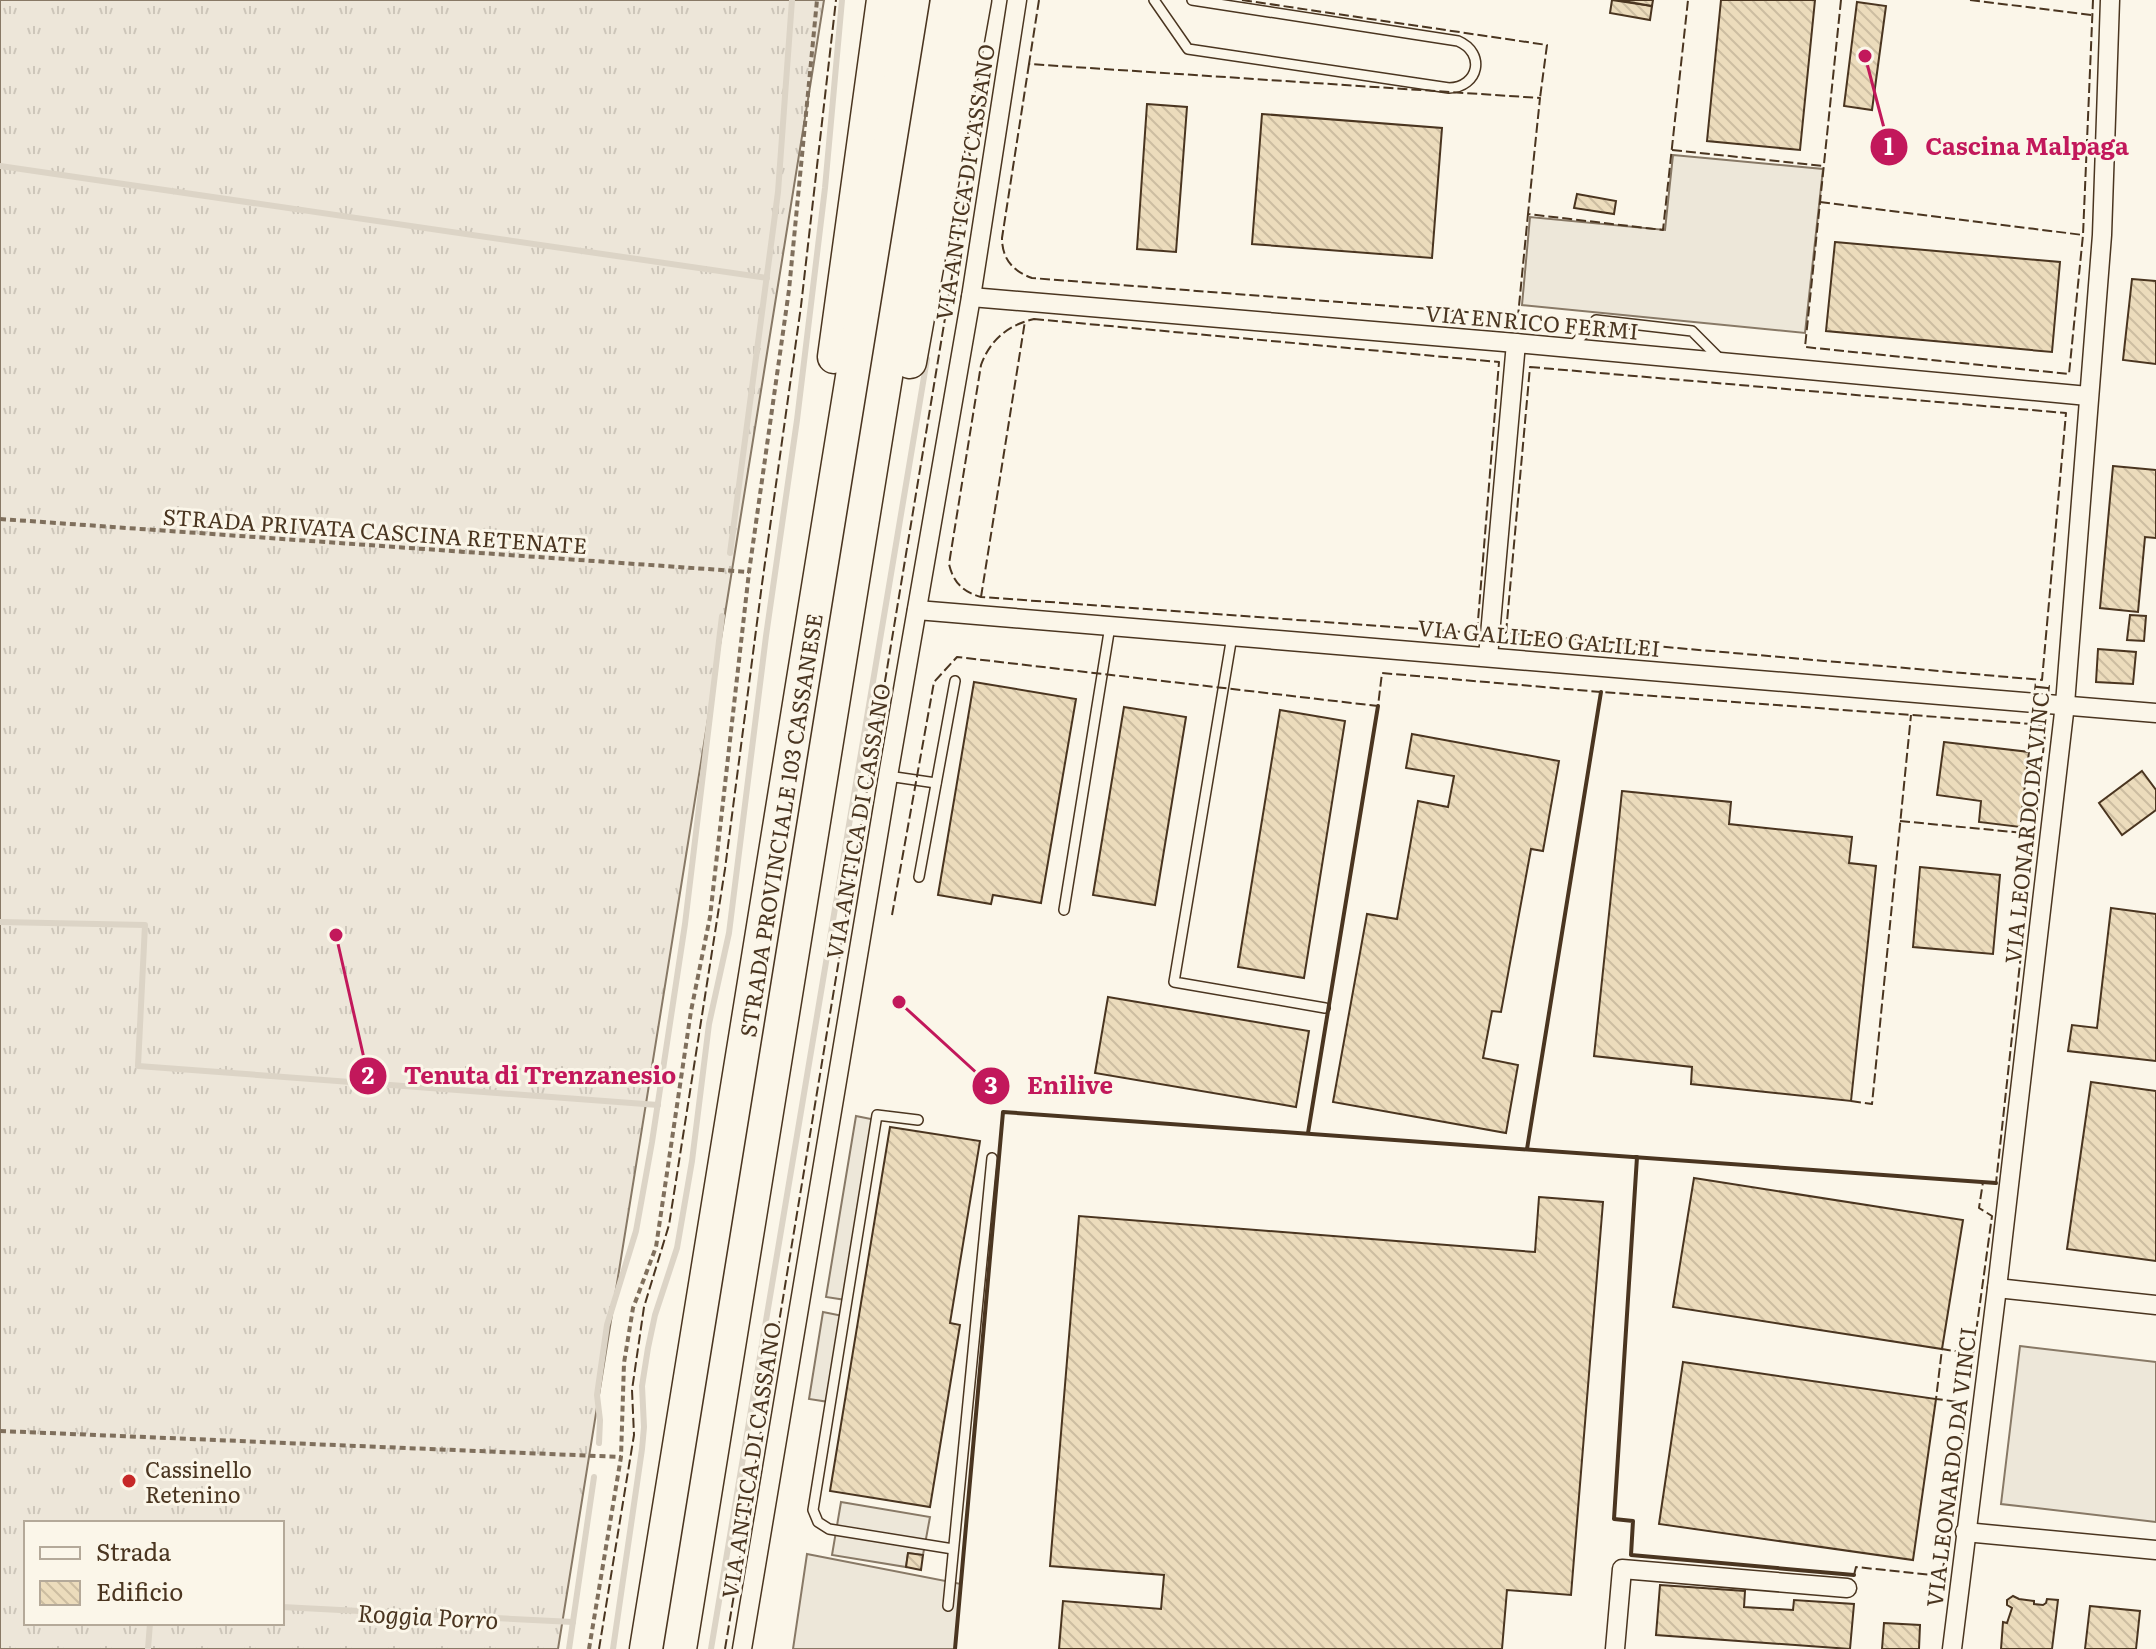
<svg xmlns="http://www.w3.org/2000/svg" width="2156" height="1649" font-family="Literata,serif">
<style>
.grass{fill:url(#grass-tufts);stroke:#887966;stroke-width:2;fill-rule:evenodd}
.parking{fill:#ede7d9;stroke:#887966;stroke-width:2}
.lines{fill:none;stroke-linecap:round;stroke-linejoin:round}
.stream{stroke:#dcd4c6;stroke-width:6}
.building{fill:url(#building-back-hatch);stroke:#4a3520;stroke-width:2}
.lane-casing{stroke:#4a3520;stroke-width:12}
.street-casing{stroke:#4a3520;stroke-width:21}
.highway-casing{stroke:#4a3520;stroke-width:35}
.path{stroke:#7f6f5c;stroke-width:4;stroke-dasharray:6 4;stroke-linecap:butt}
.lane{stroke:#fbf6e9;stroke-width:9}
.street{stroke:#fbf6e9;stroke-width:18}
.highway{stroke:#fbf6e9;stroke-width:32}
.fence{stroke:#4a3520;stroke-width:2;stroke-dasharray:10 4;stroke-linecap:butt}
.wall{stroke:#4a3520;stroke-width:4}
.poi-dot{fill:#c62828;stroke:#fbf6e9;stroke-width:3}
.labels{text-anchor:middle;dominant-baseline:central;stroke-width:6;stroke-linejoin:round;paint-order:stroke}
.street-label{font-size:22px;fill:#4a3520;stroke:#fbf6e9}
.poi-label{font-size:22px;fill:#4a3520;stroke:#fbf6e9;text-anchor:start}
.water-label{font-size:24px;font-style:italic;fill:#4a3520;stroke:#fbf6e9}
.leader{fill:none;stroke:#c2185b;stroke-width:3}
.callout-dot{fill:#c2185b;stroke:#fbf6e9;stroke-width:3}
.mark-label{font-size:24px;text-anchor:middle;font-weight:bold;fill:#fff}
.callout-label{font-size:24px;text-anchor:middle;font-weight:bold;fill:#c2185b;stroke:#fbf6e9;stroke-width:6;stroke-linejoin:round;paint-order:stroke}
</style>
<defs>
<pattern id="grass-tufts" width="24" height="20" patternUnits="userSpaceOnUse" patternTransform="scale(2)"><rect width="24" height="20" fill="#ede6d9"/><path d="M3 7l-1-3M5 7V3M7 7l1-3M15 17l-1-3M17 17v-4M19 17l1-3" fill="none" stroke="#cdc6ba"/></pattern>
<pattern id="building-back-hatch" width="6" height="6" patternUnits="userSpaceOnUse" patternTransform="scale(2)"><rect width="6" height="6" fill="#ecdcbc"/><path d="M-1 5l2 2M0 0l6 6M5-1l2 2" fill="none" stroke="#ccbda1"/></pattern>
</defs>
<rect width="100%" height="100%" fill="#fbf6e9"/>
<path class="grass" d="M0,0H824L558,1649H0ZM26,1523H282V1623H26Z"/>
<g class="parking">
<polygon points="1673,155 1823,169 1805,333 1522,305 1530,217 1665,230"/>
<polygon points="856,1116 876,1120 846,1300 826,1297"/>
<polygon points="823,1312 843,1316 829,1402 809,1399"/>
<polygon points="2020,1346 2156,1362 2156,1522 2001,1504"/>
<polygon points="841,1502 930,1517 923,1555 908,1553 906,1567 832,1555"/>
<polygon points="807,1554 961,1584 955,1649 793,1649"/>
</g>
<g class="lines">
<g class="stream">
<polyline points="0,166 767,278"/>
<polyline points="730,553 778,192 792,0"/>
<polyline points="0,922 145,925 138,1066 658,1105"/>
<polyline points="599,1443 600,1420 597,1395 607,1325 636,1231 652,1142 685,924 722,616"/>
<polyline points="282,1607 573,1622"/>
<polyline points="148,1649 150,1623"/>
<polyline points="569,1649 594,1477"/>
<polyline points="613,1649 642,1449 644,1427 642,1386 648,1348 655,1315 677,1248 692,1161 709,1024 729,933 766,636 797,420 825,188 842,0"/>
<polyline points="711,1649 927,359"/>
</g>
</g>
<g class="building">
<polygon points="1612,0 1652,6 1650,20 1610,13"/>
<polygon points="1618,0 1653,0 1652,6"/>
<polygon points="1721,0 1815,0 1800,150 1707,141"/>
<polygon points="1857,2 1886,6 1872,110 1844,106"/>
<polygon points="1147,104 1187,107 1176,252 1137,249"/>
<polygon points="1262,114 1442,128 1432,258 1252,244"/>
<polygon points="1577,194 1616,201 1614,214 1574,208"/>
<polygon points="1835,242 2060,262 2052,352 1826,331"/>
<polygon points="2132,279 2156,281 2156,364 2123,360"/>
<polygon points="2113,466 2156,470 2156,538 2145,537 2138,612 2100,608"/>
<polygon points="2130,615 2146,616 2144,641 2127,640"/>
<polygon points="2098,649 2136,652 2133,684 2096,682"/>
<polygon points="974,682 1076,699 1041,903 993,895 991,904 938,895"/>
<polygon points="1124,707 1186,717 1155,905 1093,895"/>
<polygon points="1280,710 1345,721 1304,978 1238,967"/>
<polygon points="1412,734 1559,761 1543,851 1531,849 1501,1012 1492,1011 1483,1058 1518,1065 1506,1133 1333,1102 1367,914 1397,919 1418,801 1448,807 1454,776 1406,768"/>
<polygon points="1944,742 2029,752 2020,827 1979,822 1981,801 1937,795"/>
<polygon points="2142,771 2156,790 2156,810 2122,835 2099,803"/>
<polygon points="1622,791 1731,802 1729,824 1852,837 1849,863 1876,866 1851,1101 1691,1084 1692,1067 1594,1056"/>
<polygon points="1920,867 2000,875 1993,954 1913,947"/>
<polygon points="2111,908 2156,914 2156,1061 2068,1051 2072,1025 2097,1028"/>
<polygon points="1108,997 1309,1031 1296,1107 1095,1073"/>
<polygon points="2091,1082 2156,1091 2156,1261 2067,1249"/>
<polygon points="890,1127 980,1141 950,1323 960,1325 930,1507 830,1491"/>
<polygon points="1694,1178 1963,1220 1942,1349 1673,1307"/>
<polygon points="1539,1197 1603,1202 1571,1595 1507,1590 1502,1649 1059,1649 1063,1601 1161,1609 1164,1575 1050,1566 1079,1216 1535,1252"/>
<polygon points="1683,1362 1936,1399 1913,1560 1659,1524"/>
<polygon points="908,1553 923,1555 921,1570 906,1567"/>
<polygon points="1660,1585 1745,1591 1744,1607 1793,1610 1794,1600 1854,1604 1850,1649 1656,1635"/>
<polygon points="2013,1596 2019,1599 2034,1601 2034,1604 2043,1605 2046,1603 2047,1599 2058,1600 2052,1649 2001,1649 2003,1622 2007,1623 2012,1608 2007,1605 2007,1600"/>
<polygon points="2090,1606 2140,1611 2136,1649 2085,1649"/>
<polygon points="1884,1623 1920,1625 1919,1649 1882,1649"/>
</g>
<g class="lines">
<defs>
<g id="lane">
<path d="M1154,0L1188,49L1449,88C1479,87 1486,53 1458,41L1192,0"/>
<polyline points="1571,348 1596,320 1692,331 1722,361"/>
<polyline points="1232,636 1174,982 1325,1008"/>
<polyline points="888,776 936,783"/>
<polyline points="919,877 955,681"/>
<polyline points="1064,910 1110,626"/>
<polyline points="918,1120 877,1115 813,1510 818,1522 829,1529 953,1549"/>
<polyline points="948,1606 992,1158"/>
</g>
<g id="street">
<polyline points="971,297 1516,343 2088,396"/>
<polyline points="917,610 2156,713"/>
<polyline points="1488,657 1516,343"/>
<polyline points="1997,1288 2156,1305"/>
<polyline points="1965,1532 2156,1550"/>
<polyline points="742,1649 888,776 971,297 1017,0"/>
<polyline points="1615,1649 1622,1569 1847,1588"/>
<polyline points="1952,1649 1997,1288 2065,704 2102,235 2110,0"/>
</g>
<g id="highway">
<polyline points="834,357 883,0"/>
<polyline points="910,362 975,0"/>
<polyline points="646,1649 913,0"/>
<polyline points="680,1649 947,0"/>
</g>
</defs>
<use href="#lane" class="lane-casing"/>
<use href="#street" class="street-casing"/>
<use href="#highway" class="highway-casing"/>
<g class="path">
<polyline points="0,519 749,572"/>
<polyline points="0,1431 621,1457"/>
<polyline points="589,1649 621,1457 624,1363 633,1308 656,1247 691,1011 710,917 749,572 789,290 817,0"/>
</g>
<use href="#lane" class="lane"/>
<use href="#street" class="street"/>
<use href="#highway" class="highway"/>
<g class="fence">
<polyline points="1039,0 1029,64 1540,98 1528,214 1663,230 1688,0"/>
<polyline points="1242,0 1547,45 1540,98"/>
<polyline points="1841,0 1805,347 2069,374 2083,235 2093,0"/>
<polyline points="1970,0 2092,15"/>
<path d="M1029,64L1002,238C1002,258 1012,271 1032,278L1518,316L1528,214"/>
<polyline points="1672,150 1824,166"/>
<polyline points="1820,202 2083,235"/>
<path d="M1034,319L1499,362L1477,633L981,597C963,592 953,582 949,564L981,365C990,340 1008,325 1034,319Z"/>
<polygon points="1530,367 2066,413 2042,680 1506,633"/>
<polyline points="981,597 1025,321"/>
<polyline points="1900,821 2034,834"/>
<polyline points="892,915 934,682 957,657 1378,706 1382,673 1601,692 2046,725 1996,1183"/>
<polyline points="1851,1101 1872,1104 1911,715"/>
<polyline points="1854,1575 1856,1567 1942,1576 1967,1403 1936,1399 1942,1349 1973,1354 1992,1216 1979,1208 1983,1182"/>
<polyline points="599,1649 634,1435 632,1390 644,1307 669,1225 725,869 762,584 801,306 836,0"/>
<polyline points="725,1649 971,161 966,136"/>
</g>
<g class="wall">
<polyline points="1308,1133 1378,706"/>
<polyline points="1527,1149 1601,692"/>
<polyline points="1635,1157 1637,1157 1614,1519 1633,1521 1631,1555 1854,1575"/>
<polyline points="955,1649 1003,1112 1996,1183"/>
</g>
</g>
<circle class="poi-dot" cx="129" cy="1481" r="8"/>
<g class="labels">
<g class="street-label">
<text transform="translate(964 182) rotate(-81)">VIA ANTICA DI CASSANO</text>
<text transform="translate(1532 321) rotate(5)">VIA ENRICO FERMI</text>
<text transform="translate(375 530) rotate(4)">STRADA PRIVATA CASCINA RETENATE</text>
<text transform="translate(1539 637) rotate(5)">VIA GALILEO GALILEI</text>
<text transform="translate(857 821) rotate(-80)">VIA ANTICA DI CASSANO</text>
<text transform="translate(2026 823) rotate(-84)">VIA LEONARDO DA VINCI</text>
<text transform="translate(780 825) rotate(-81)">STRADA PROVINCIALE 103 CASSANESE</text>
<text transform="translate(750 1460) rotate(-81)">VIA ANTICA DI CASSANO</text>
<text transform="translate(1950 1467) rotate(-83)">VIA LEONARDO DA VINCI</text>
</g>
<g class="poi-label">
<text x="145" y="1468">Cassinello<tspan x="145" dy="25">Retenino</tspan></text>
</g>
<g class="water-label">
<text transform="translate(428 1615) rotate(3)">Roggia Porro</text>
</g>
</g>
<path class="leader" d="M1865 56L1889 147M336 935L368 1076M899 1002L991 1086"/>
<g class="callout-dot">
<circle cx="1865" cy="56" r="8"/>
<circle cx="336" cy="935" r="8"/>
<circle cx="899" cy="1002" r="8"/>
<circle cx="1889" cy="147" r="20"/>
<circle cx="368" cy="1076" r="20"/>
<circle cx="991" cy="1086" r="20"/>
</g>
<g class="mark-label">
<text x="1889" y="155">1</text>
<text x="368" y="1084">2</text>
<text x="991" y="1094">3</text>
</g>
<g class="callout-label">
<text x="2027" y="155">Cascina Malpaga</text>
<text x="540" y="1084">Tenuta di Trenzanesio</text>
<text x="1070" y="1094">Enilive</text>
</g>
<rect x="24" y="1521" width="260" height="104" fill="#fbf6e9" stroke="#b4a999" stroke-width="2"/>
<rect x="40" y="1547" width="40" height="12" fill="#fbf6e9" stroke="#b4a999" stroke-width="2"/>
<text x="96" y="1561" font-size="24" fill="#4a3520">Strada</text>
<rect x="40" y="1581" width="40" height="24" fill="url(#building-back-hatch)" stroke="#b4a999" stroke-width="2"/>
<text x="96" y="1601" font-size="24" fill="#4a3520">Edificio</text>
</svg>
